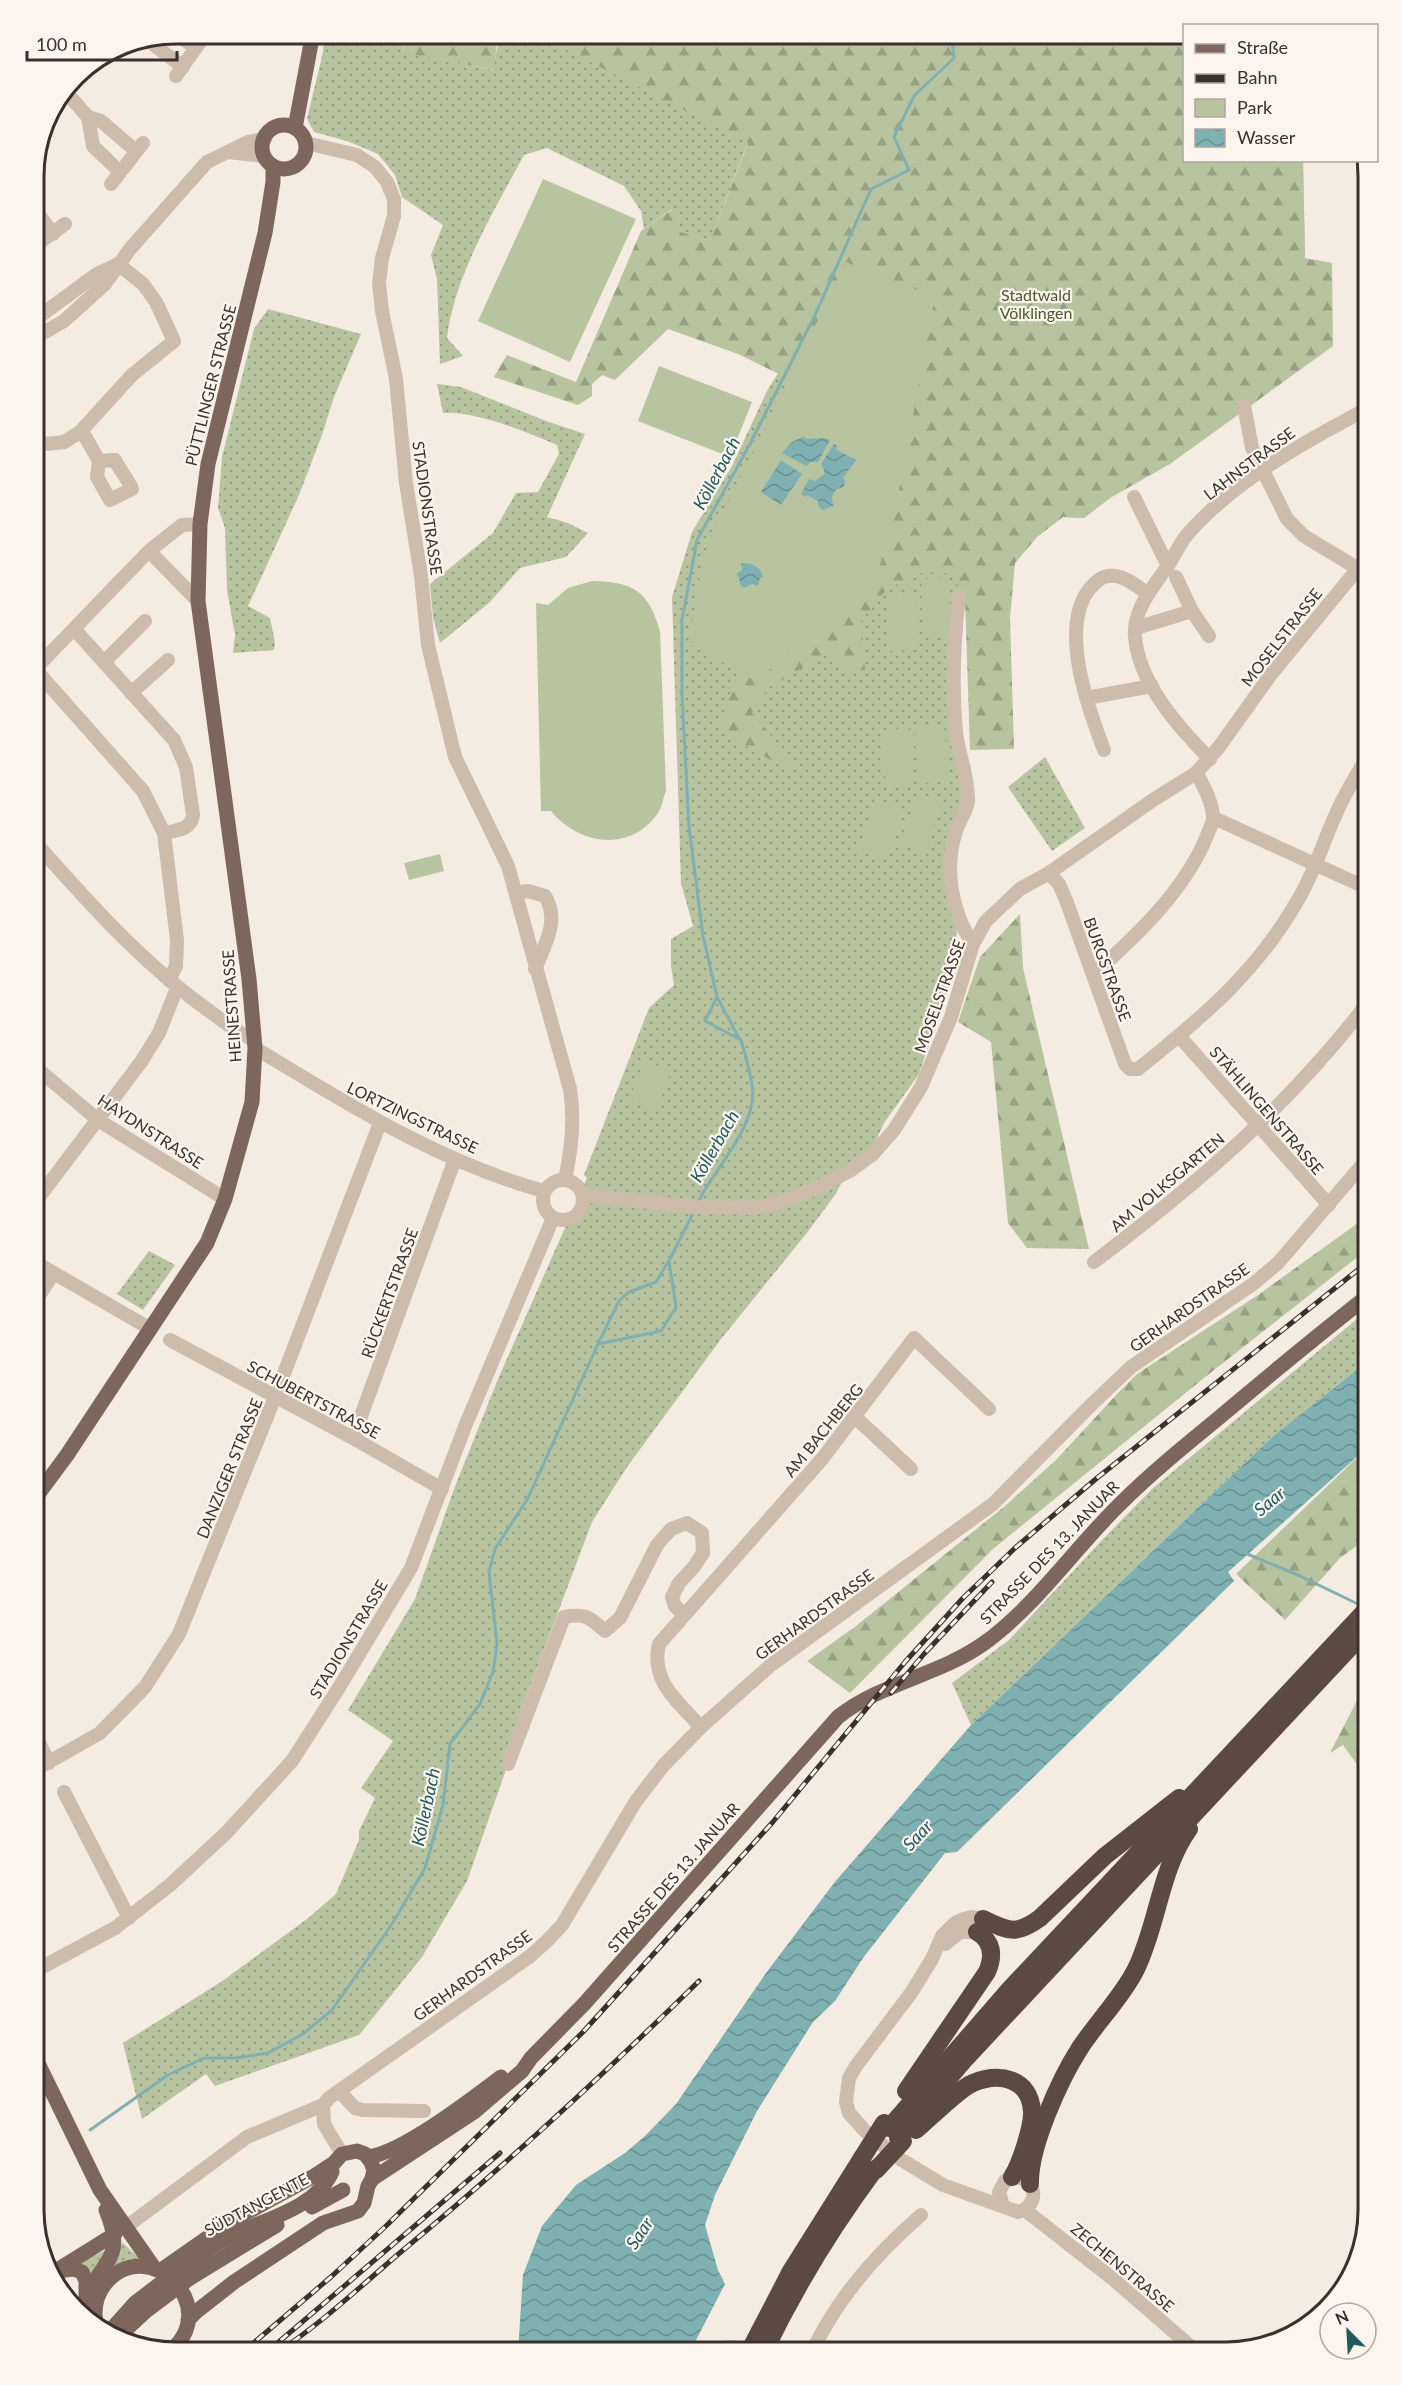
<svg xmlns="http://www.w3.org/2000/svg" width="1402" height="2385" font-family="Lato,sans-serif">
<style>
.green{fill:url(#green-dots)}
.forest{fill:url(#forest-firs)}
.pitch{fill:#b8c4a0}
.water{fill:url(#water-waves)}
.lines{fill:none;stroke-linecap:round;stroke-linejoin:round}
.stream{stroke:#7fb0b2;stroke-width:3}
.minor{stroke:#cdbbac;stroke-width:14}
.major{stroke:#7d675c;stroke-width:15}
.highway{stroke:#5c4a42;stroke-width:18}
.rail-casing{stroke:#3b302b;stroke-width:5}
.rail{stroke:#fbf5ee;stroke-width:3;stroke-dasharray:9;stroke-linecap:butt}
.major-bridge{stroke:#7d675c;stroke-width:15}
.highway-bridge{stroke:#5c4a42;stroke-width:18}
.labels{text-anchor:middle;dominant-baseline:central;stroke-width:4.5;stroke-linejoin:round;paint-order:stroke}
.park-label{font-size:16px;fill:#4a5a2e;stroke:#fbf5ee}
.street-label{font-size:16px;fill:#3b302b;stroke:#fbf5ee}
.water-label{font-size:18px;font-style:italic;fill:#1f5a5e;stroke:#fbf5ee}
.rim{fill:none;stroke:#3b302b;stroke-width:3}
</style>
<defs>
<pattern id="green-dots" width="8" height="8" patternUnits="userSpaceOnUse" patternTransform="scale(1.5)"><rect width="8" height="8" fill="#b8c4a0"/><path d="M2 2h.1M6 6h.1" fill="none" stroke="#97a083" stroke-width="1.8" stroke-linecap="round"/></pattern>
<pattern id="forest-firs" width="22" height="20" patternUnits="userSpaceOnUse" patternTransform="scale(1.5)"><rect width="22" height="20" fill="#b8c4a0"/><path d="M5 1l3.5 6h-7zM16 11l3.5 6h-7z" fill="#97a083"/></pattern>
<pattern id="water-waves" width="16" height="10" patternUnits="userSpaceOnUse" patternTransform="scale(1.5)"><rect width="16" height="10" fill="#7fb0b2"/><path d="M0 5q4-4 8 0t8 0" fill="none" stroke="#699091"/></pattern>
</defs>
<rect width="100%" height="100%" fill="#f4ebe1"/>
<g class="green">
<path d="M324,33H410L402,51L493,70L500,33H535L748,142L710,241L681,232L672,209L644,229L641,211L624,186L547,148L524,155C495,209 454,276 447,338L463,356L440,364L437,279L431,255L443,225L402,197L395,175L378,154L347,141L314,132L307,119L323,52Z"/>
<polygon points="1184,33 1184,160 1303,161 1305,258 1332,263 1110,498 1084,518 1063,517 965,550 955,633 968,802 955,832 957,961 919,1074 884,1123 873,1147 853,1162 835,1195 806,1234 721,1339 627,1467 592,1522 506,1750 508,1764 467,1881 422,1957 359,2035 215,2086 206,2074 142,2119 123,2043 221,1982 307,1919 336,1894 359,1840 359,1831 375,1798 361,1788 393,1741 348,1710 415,1599 454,1489 498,1379 587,1178 584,1175 649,1008 674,985 671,966 671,939 693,926 681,883 672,597 692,532 732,466 768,389 800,339 861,190"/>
<polygon points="268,309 361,334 334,397 322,435 299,495 248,606 270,618 275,643 274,650 233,653 235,635 227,590 225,528 218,508 222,457 254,329"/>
<path d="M437,384L461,387L546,421L585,434L547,517L568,523L588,533L566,557L520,568L490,602L440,643L433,618L430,584L493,533L516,493L538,492L559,454L557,445C527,432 475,411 443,413Z"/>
<polygon points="1045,757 1085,828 1052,851 1008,787"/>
<polygon points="149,1251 175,1265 143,1310 117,1294"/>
<polygon points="1369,1309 1369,1360 1272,1437 971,1725 952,1683 1009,1640 1104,1538 1152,1489"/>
<polygon points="123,2243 140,2259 108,2272 122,2244"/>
<polygon points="104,2251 106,2252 92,2276 78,2263"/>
<polygon points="734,2340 729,2352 674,2352 694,2344"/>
</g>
<g class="forest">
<polygon points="410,33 498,33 494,70 402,52"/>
<polygon points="534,33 1184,33 1184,160 1303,161 1305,259 1332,263 1333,346 1170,464 1110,498 1084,518 1063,517 1037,537 1015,563 1010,618 1014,749 970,750 965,598 950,573 915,573 912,586 891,584 861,621 865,670 852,673 824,655 768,688 752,713 793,763 794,773 718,730 734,684 804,631 795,382 738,354 668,329 615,380 602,375 592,384 592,396 578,405 494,377 507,355 576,382 641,231 673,209 681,232 710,241 748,143"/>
<polygon points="1020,914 1023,968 1089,1249 1027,1248 1008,1223 991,1042 958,1022 980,957"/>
<polygon points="1369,1215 1369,1248 1204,1378 993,1549 850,1693 807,1661 856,1626 1005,1506 1056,1460 1117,1394 1137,1374 1258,1295"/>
<polygon points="1369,1446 1369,1537 1340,1558 1285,1620 1236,1574"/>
<polygon points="1369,1677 1369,1773 1361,1770 1343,1745 1330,1753"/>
</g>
<g class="pitch">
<polygon points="543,179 636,219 570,362 478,321"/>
<polygon points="846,262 935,297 895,512 876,578 836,617 755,681 690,644 695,600 708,541 748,463"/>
<polygon points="659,366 752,402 730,457 638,421"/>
<polygon points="948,578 950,634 923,635 921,579"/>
<path d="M592,581C633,582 648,590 660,631L666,791C663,798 662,807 658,813C630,853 579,845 551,811H541L536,603L548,605L568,588Z"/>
<polygon points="916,595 918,650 889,651 887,596"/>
<polygon points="944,725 949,781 919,784 914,728"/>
<polygon points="909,728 914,784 886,786 881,730"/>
<polygon points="917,793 942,801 925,852 900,844"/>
<polygon points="875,801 904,810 888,860 859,851"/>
<polygon points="440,854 444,871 409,880 404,863"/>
<polygon points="644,1060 671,1071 656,1112 629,1100"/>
</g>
<g class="water">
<polygon points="804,436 805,439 823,438 830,440 818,462 811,462 806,466 782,453 792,442"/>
<polygon points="834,444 837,446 836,450 856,460 843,478 845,481 844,487 836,489 832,497 833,506 823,510 819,507 818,501 807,495 805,497 801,494 809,479 815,481 824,474 824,470 821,464"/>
<polygon points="781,460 802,474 781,505 761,492"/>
<path d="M745,563C754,564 762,568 763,577L760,578L758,586L752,584L744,588L740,585L739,577L736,574L742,570L741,564Z"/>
<polygon points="1369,1360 1369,1446 1228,1572 1234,1581 957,1852 945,1853 863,1958 835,2001 813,2022 757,2111 715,2195 705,2225 718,2270 725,2284 694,2344 674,2352 518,2352 523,2275 542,2226 576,2185 625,2153 646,2135 676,2104 766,1973 834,1883 971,1725 1272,1437"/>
</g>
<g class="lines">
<g class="stream">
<polyline points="717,997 740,1040"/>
<path d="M698,1202C715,1168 759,1124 752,1085C750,1070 745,1055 741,1040L705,1021L717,997L703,936L689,827L682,695V620L697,540L750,444L816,313L871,189L909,170L894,137L914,96L954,58L951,33"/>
<polyline points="598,1344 619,1301 629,1292 656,1282 668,1262"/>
<polyline points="1245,1553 1300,1576 1362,1606"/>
<polyline points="90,2130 168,2075 204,2058 236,2058 268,2053 303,2034 332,2010 392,1924 425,1868 443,1805 450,1744 480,1704 493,1672 497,1644 489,1572 495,1549 528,1498 598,1344 661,1331 676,1307 669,1261 694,1211"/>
</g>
<g class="minor">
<polyline points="175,33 196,48"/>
<polyline points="146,39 183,67"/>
<polyline points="176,76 202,39"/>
<polyline points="64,90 88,117 93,146 120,172"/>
<polyline points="88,117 101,121 136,151"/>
<path d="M306,143L357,155L375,167L387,182L394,199V216L382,258L379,283L382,311L396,379L406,483L421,576L428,645L455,757L508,866L570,1089C575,1120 572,1148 565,1179"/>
<polyline points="228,152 264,156"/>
<polyline points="111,184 143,143"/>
<polyline points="33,207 53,234"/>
<polyline points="33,247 65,224"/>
<polyline points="33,321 97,274 118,264"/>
<polyline points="33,339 64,321 105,284 130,249 207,162 248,142 265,139"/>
<polyline points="1244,405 1252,448 1287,519 1304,536 1357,568"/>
<path d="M80,432L86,438L99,461L97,477L110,500L132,489C127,477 120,471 115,460L99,461"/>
<polyline points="33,439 46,444 64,442 80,432 132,375 174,341 156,302 143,284 118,264"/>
<polyline points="1134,497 1168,566"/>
<polyline points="149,551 198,601"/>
<polyline points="1176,577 1192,611 1209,636"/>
<path d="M959,596C954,638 952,690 956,733C959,754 969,781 968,801C967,811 959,821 956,831C944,868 951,912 973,944"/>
<polyline points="1136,628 1192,611"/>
<path d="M75,630L174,740L186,767L193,815C191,830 177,830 164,833"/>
<polyline points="104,662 145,621"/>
<polyline points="35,669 143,791 164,833 177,940 176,966 169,980"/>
<polyline points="33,671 149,551 182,525 200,524"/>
<polyline points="131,693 168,660"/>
<polyline points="1086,698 1152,686"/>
<path d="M1104,750C1088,708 1055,619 1095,583C1102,576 1110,574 1120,577C1130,580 1140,588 1148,594"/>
<path d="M1210,759C1179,728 1138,682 1135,636C1133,610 1153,587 1167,567C1174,557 1179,545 1186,536C1232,482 1307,440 1369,408"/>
<polyline points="1214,818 1369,889"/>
<path d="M33,840C87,901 142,963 208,1010C223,1021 237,1033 254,1040"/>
<path d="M1049,873L1059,884L1066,900L1125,1064L1130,1069H1138C1203,1017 1258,971 1299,898C1315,871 1323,842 1336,814C1345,793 1357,774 1369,754"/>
<path d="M516,893L528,891L545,896C560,920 545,945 535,969"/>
<path d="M1093,975C1137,935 1186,890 1208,833C1210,828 1214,821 1213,816C1212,801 1204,786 1196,773"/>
<polyline points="1179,1036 1329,1205"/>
<path d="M255,1048C348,1104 438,1162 544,1191"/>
<polyline points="33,1065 98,1120 225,1199"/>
<circle cx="563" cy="1200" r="20"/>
<polyline points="583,1195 694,1207 756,1208 782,1202 817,1188 851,1170 873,1154 894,1130 921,1087 951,1017 973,944 986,921 1020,889 1049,873 1153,800 1196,773 1219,747 1272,673 1369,555"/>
<polyline points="33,1205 141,1062 159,1033 177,988"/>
<polyline points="33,1261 149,1328"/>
<path d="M1094,1262C1198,1183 1289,1106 1369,1001"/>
<polyline points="33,1305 53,1274"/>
<polyline points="170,1340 353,1438 442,1489"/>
<polyline points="855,1417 911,1469"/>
<polyline points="353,1438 455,1159"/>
<path d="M701,1727C678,1702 650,1681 659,1644L822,1459L914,1338L989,1409"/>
<polyline points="33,1730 49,1763"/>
<path d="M508,1764L564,1617C586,1613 589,1617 605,1631L620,1618L657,1545L671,1529L687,1523L702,1533L703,1553L693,1568L679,1583L672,1597L675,1606L684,1615"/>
<polyline points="33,1771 100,1733 145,1687 179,1634 275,1397 380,1123"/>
<polyline points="64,1792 129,1918"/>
<path d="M983,1919L972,1917L964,1919L955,1923L942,1936L932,1959L911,1993L856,2066L849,2078L846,2102L849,2113L865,2131L900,2159L943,2185L1018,2212C1038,2207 1039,2182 1017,2177L1005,2181L999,2192L1003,2206"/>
<polyline points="945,1944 960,1932 977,1932"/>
<polyline points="33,1972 115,1928 170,1885 226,1833 292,1761 340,1686 411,1568 466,1424 553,1218"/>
<polyline points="339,2091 355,2108 362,2110 424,2111"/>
<polyline points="323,2105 324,2124 342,2154"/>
<polyline points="1025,2210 1113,2279 1197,2352"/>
<polyline points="126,2227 247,2137 323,2105 329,2098 529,1957 546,1942 562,1925 636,1801 663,1766 701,1727 771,1665 993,1504 1091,1405 1131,1367 1253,1284 1278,1263 1369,1157"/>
<path d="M812,2352C837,2298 877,2253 921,2215"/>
</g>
<g class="major">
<circle cx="284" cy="147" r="22"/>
<polyline points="295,128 313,33"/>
<polyline points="33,1501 67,1455 207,1243 225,1199 252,1102 255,1048 249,979 198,601 200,524 208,464 265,233 273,182 273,166"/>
<polyline points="33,2053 100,2190 155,2269"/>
<path d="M368,2157C402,2153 472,2099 501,2077"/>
<path d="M372,2179L474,2112L522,2071L531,2058L585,2003L838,1717C881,1683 939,1675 983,1644C1034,1608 1075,1548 1119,1505C1149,1475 1182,1448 1215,1421C1266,1378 1317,1336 1369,1295"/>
<polyline points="312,2207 343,2190"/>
<path d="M182,2267C200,2255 218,2242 237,2233C269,2218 316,2207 332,2172"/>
<polyline points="58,2271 73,2269 82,2272 86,2281 86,2295"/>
<polyline points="160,2271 233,2220 314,2176 334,2163 342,2154 357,2151 365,2154 371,2162 374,2170 372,2179 368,2186 364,2203 358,2211 323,2223 234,2282 197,2311 188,2320"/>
<polyline points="49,2275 115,2234"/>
<polyline points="190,2278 277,2225"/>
<path d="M86,2303C98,2258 128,2264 106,2210"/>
<path d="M97,2328C93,2313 95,2297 105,2284C148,2232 225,2307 169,2352"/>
</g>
<g class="highway">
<path d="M983,1919C1009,1931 1015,1936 1040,1918L1105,1856L1179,1798"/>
<path d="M906,2091L987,1972C994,1956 993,1941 977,1932"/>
<polyline points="889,2128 1010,1989 1369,1607"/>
<path d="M916,2130C929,2119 960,2088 973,2083C999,2072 1030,2078 1032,2111C1033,2126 1020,2165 1012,2177"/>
<polyline points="898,2138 965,2059 1369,1627"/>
<path d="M1030,2184C1029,2147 1060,2079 1080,2048C1096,2023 1123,1996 1136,1969C1158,1924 1160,1869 1189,1829"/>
<polyline points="749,2352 791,2271 862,2158"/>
<path d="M764,2352C795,2287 832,2227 875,2169"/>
</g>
<defs>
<g id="rail">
<polyline points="891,1693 924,1654 992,1582"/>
<polyline points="243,2352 332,2276 386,2226 583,2032 772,1823 905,1662 963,1598 1015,1548 1097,1478 1369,1261"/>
<polyline points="267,2352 500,2153"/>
<path d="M278,2352C322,2323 362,2285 402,2251C506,2165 603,2075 699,1981"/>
</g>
</defs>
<use href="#rail" class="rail-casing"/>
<use href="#rail" class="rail"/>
<g class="major-bridge">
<polyline points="109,2332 135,2303 182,2267"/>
<polyline points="119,2336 146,2311 190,2278"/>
</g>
<g class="highway-bridge">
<polyline points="862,2158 884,2123"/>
<polyline points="876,2170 903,2141"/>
</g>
</g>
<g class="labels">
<g class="park-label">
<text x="1036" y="294">Stadtwald<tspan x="1036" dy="18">Völklingen</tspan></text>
</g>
<g class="street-label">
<text transform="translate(210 385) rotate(-76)">PÜTTLINGER STRASSE</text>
<text transform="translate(1249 463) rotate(-37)">LAHNSTRASSE</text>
<text transform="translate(428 508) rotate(82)">STADIONSTRASSE</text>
<text transform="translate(1281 637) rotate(-52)">MOSELSTRASSE</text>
<text transform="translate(1108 969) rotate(70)">BURGSTRASSE</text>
<text transform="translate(939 996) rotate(-70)">MOSELSTRASSE</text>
<text transform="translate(231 1006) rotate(-94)">HEINESTRASSE</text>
<text transform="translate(1267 1110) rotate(49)">STÄHLINGENSTRASSE</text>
<text transform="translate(413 1117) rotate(26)">LORTZINGSTRASSE</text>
<text transform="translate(151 1131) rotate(33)">HAYDNSTRASSE</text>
<text transform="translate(1167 1182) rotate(-40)">AM VOLKSGARTEN</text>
<text transform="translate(389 1293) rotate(-70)">RÜCKERTSTRASSE</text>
<text transform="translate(1189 1307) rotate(-35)">GERHARDSTRASSE</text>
<text transform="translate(314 1399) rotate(28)">SCHUBERTSTRASSE</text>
<text transform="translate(823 1430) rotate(-51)">AM BACHBERG</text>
<text transform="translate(229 1468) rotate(-68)">DANZIGER STRASSE</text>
<text transform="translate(1049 1552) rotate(-46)">STRASSE DES 13. JANUAR</text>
<text transform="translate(814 1614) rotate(-36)">GERHARDSTRASSE</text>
<text transform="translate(348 1639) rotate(-59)">STADIONSTRASSE</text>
<text transform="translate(673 1877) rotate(-49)">STRASSE DES 13. JANUAR</text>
<text transform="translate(472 1975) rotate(-36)">GERHARDSTRASSE</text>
<text transform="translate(256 2204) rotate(-28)">SÜDTANGENTE</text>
<text transform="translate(1123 2267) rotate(40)">ZECHENSTRASSE</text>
</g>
<g class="water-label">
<text transform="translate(716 473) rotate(-62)">Köllerbach</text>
<text transform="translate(714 1146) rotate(-60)">Köllerbach</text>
<text transform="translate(1269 1501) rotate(-40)">Saar</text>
<text transform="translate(425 1807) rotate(-78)">Köllerbach</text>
<text transform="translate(917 1835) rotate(-47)">Saar</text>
<text transform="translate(639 2233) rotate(-56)">Saar</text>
</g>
</g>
<path d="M0 0H1402V2385H0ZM176 44H1226A132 132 0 0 1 1358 176V2210A132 132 0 0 1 1226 2342H176A132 132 0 0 1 44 2210V176A132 132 0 0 1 176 44Z" fill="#fbf5ee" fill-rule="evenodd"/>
<path class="rim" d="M176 44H1226A132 132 0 0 1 1358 176V2210A132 132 0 0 1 1226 2342H176A132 132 0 0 1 44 2210V176A132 132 0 0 1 176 44Z"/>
<rect x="1183" y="24" width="195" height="138" fill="#fbf5ee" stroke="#aea6a0" stroke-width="1.5"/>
<rect x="1195" y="44" width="30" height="9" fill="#7d675c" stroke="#aea6a0" stroke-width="1.5"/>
<text x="1237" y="54" font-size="18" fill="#3b302b">Straße</text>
<rect x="1195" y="74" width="30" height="9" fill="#3b302b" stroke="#aea6a0" stroke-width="1.5"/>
<text x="1237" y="84" font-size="18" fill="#3b302b">Bahn</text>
<rect x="1195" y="99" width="30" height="18" fill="#b8c4a0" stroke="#aea6a0" stroke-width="1.5"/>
<text x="1237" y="114" font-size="18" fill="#3b302b">Park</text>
<rect x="1195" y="129" width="30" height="18" fill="url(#water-waves)" stroke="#aea6a0" stroke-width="1.5"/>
<text x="1237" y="144" font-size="18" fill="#3b302b">Wasser</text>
<g transform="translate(1348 2331) rotate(336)"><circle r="28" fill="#fbf5ee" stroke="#aea6a0" stroke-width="1.5"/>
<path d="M0-4.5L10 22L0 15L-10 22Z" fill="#1f5a5e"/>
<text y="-9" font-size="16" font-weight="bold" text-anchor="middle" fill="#3b302b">N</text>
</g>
<path d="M27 51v9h150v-9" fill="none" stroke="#3b302b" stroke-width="3"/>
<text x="36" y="51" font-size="18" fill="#3b302b" stroke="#fbf5ee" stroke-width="4.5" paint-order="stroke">100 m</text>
</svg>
